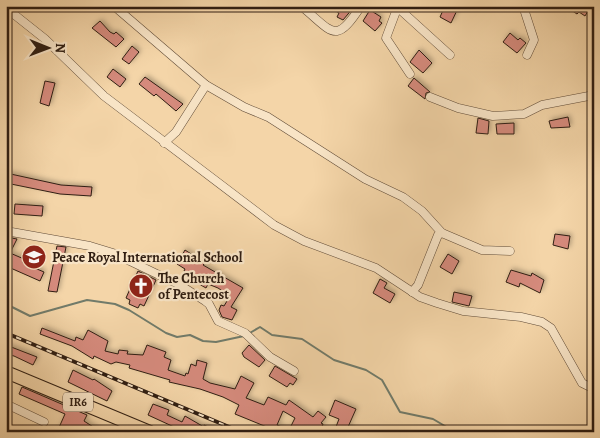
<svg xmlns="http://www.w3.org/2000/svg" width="600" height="438" font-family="Alegreya,serif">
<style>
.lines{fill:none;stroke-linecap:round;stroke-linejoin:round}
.stream{stroke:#717b6a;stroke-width:2}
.building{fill:#d58a7c;stroke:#301e12;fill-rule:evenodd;filter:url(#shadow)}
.minor-casing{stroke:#614c38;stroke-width:9}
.primary-casing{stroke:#301e12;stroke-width:14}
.minor{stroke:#f8e4c6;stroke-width:8}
.primary{stroke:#f4d5a8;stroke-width:12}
.rail-casing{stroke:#301e12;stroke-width:4}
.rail{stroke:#f8e4c6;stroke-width:2;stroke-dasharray:5.5;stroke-linecap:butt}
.labels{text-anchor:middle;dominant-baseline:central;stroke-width:4.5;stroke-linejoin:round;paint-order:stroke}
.shield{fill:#f8e4c6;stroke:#6c5948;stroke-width:1}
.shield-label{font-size:12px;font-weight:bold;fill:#301e12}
.poi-label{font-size:14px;font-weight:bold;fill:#301e12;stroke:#f8e4c6;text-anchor:start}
</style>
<defs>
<filter id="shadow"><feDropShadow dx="2" dy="-2" stdDeviation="2.5" flood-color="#0004"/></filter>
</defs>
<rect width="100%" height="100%" fill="#f4d5a8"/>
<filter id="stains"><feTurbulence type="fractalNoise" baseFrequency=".004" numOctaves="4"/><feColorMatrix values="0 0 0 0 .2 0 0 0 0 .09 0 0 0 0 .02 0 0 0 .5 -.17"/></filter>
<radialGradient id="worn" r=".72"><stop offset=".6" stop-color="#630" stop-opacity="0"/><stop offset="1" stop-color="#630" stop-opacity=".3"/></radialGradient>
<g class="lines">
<g class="stream">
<polyline points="6,304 30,316 87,300 115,304 129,310 166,333 177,337 190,335 203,341 216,342 244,336"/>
<polyline points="248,334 260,327 272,335 302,339 334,360 366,370 382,380 400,412 433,419 455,432"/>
<polyline points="574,432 594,424"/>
</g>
</g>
<g class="building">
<polygon points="327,6 350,6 353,8 343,20 337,17 339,13"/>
<polygon points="445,6 459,6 451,23 440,17"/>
<polygon points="565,6 591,6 585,16 579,12 577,14"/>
<polygon points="370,10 381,17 379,21 382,23 375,31 363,21"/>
<polygon points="100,21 110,32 114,34 116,32 124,39 116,47 92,28"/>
<polygon points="510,33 518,40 520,38 526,43 517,53 503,42"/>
<polygon points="132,46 139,52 129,64 122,59"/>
<polygon points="419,50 432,63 423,73 410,62"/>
<polygon points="113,69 126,79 120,87 107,77"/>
<polygon points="145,77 183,104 176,111 156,94 154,96 139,84"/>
<polygon points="414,78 430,92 426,93 425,99 408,86"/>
<polygon points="45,81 55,83 49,106 40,103"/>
<polygon points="568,117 570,127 551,128 549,121"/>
<polygon points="478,118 489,121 488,134 476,133"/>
<polygon points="514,123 514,134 497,134 496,124"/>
<polygon points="6,173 61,185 92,187 91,196 60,194 6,183"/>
<polygon points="15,204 43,206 42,216 14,214"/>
<polygon points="555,234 570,236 568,249 553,245"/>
<polygon points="6,237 17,239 10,253 24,259 23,263 44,272 40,281 6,266"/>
<polygon points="57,246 66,247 57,292 48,291"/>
<polygon points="185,250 205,263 203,265 243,288 231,307 237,310 232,320 222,317 219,310 221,305 224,306 230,296 218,288 208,284 206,288 199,284 200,282 184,271 185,269 177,264"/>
<polygon points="448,254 459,261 452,274 440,267"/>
<polygon points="511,270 531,276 532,273 544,280 540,293 520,283 519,287 506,282"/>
<polygon points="138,271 156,280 144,306 140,304 138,308 129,304 130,300 126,298"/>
<polygon points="380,279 387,283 384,288 395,294 390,303 373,293"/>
<polygon points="454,292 472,296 469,306 452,302"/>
<path d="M42,328L75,341L76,337L83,340L88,330L108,341L105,351L118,354L119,350L128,351L127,354L143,355L147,345L166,352L164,357L171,360L168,370L185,376L186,373L188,374L191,364L196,366L197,360L207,363L203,379L210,383L235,389L241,376L254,383L246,398L264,405L268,397L286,405L289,400L313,417L318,411L326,417L321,423L323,424L320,432H279L235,414L239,405L223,397L200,389L169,382L170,380L129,368L130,365L116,362L111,364L94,356L93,359L72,346L40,334ZM283,411L295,418L289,430L277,425Z"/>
<polygon points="6,345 37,357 33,365 14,356 6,354"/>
<polygon points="249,345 265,360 259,367 244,357 242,353"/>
<polygon points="275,366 297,379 293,385 290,383 287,387 269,376"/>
<polygon points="73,370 93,380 94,379 112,391 107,401 68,382"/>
<polygon points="22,387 87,415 84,421 101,432 57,432 65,414 19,394"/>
<polygon points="335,400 356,409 348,427 360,432 334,432 339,419 329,415"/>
<polygon points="153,404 169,410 167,415 182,422 185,416 204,427 204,425 219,432 185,432 148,415"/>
</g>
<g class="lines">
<defs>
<g id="minor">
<polyline points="114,6 206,85 244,107 268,117 365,179 403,197 422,211 442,233"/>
<path d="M301,6C333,32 335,46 361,6"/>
<polyline points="396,6 450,55"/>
<polyline points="398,6 386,38 410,74"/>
<polyline points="523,6 534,40 527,55"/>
<polyline points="6,8 45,39 104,96 274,225 304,241 376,268 420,297 437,303 463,311 521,317 542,322 551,328 582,383 594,389"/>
<polyline points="430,97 458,108 493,116 524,114 542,105 594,95"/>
<polyline points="164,143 176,132 206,85"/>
<polyline points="6,231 90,246 113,253 180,285 205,301 209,304 218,321 245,333 270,357 294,371"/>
<polyline points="412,292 418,285 438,235 442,233 482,250 510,251"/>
<polyline points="6,404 44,422"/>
</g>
<polyline id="primary" points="6,372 150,432"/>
</defs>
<use href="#minor" class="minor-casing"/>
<use href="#primary" class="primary-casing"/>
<use href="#minor" class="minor"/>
<use href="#primary" class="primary"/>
<defs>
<polyline id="rail" points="6,333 241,432"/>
</defs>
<use href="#rail" class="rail-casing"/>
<use href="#rail" class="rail"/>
</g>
<defs>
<symbol id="school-disc" viewBox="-11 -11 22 22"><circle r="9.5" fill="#8f2418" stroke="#f8e4c6"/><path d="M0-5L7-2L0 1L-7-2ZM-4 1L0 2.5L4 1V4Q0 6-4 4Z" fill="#fff"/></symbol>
<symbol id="church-disc" viewBox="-11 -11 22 22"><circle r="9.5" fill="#8f2418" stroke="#f8e4c6"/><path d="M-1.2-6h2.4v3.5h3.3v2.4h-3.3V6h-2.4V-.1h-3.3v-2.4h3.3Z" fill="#fff"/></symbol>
</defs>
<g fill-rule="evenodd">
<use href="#school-disc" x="20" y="243" width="28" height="28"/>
<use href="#church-disc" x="127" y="272" width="28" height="28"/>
</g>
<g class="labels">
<rect class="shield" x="63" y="392.5" width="30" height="19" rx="4"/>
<g class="shield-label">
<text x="78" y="402">IR6</text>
</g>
<g class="poi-label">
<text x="52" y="257">Peace Royal International School</text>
<text x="158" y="278">The Church<tspan x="158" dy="16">of Pentecost</tspan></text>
</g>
</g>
<rect width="600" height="438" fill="none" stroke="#f4d5a8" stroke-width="25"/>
<rect x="8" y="8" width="585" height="423" fill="none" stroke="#301e12" stroke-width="2.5"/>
<rect x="12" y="12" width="575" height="413" fill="none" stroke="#301e12"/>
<g transform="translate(48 48) rotate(91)" stroke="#f8e4c6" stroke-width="4" paint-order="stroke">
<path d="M0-4L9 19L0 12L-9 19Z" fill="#301e12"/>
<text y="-8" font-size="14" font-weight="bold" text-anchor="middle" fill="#301e12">N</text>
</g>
<rect width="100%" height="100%" filter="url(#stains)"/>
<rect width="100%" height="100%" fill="url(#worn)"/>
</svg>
